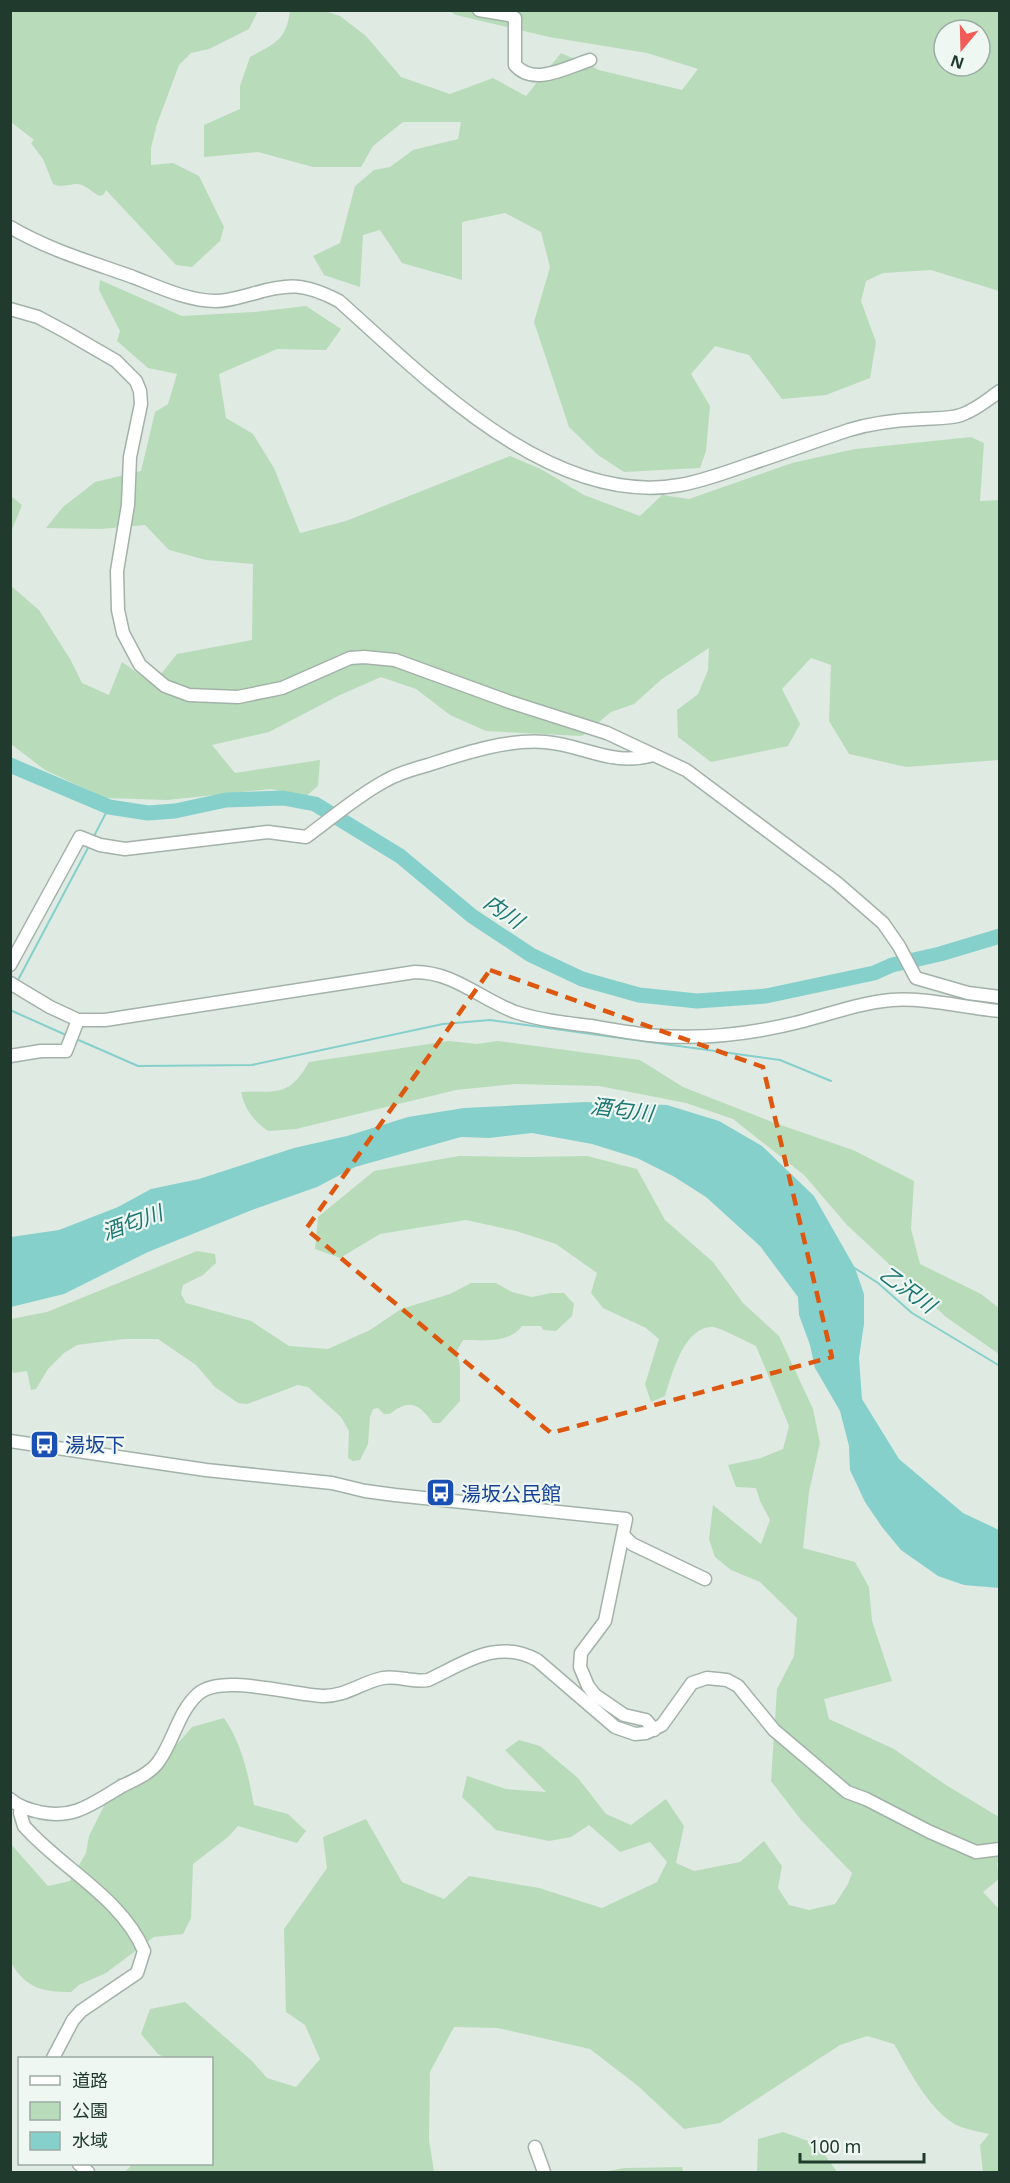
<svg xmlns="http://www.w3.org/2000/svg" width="1010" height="2183" font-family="'Noto Sans','Noto Sans JP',sans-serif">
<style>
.green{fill:#b8dcba;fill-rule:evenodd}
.water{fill:#86d0cc}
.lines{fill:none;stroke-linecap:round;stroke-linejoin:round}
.stream{stroke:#86d0cc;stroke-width:2}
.river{stroke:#86d0cc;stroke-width:15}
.minor-casing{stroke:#a2b2a9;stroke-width:15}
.minor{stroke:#fff;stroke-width:12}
.marked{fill:none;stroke:#de570e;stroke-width:4.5;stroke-dasharray:12 8;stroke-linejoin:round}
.labels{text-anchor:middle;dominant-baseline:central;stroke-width:4.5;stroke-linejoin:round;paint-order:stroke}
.transit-label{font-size:20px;fill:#164399;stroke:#eff7f2;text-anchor:start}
.water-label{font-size:21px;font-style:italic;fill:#1b7671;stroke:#eff7f2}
</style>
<rect width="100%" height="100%" fill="#dfeae3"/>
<g class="green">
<path d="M10,11H258L249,29L209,49L191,53L179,65L157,124L151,148V165L173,163L199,176L224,227L220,241L192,267L176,265L106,190L104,194L100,196C92,193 87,185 78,184C69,184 62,188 53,184L43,159L31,143L34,140L11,122Z"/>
<path d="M290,11H325L340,16L366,36L401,77L450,94L493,78L526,96L561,53L599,70L682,90L698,69L647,53L549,37L456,15L450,11H999V291L931,270L883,273L866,281L861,301L876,342L870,378L826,395L782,399L749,355L715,346L691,374L710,406L706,451L700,468L624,472L598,455L569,427L534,322L550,267L541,232L505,213L462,222V280L402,263L380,230L363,235L360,287L324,275L313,256L340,243L355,186L374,170L390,167L413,150L458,139L461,122H403L373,146L361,167H313L258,152L204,157V125L240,109V86L250,57C275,43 286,41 290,11ZM944,30H980V66H944Z"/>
<polygon points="100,280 182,316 253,312 306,306 341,329 326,350 277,349 219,374 226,418 253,434 274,468 300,533 346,521 510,456 541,469 584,495 640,516 662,495 689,499 792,463 855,449 971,437 984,443 980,501 1000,500 999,760 906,767 849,754 829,721 831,665 811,658 782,689 800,724 788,746 711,762 678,737 677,710 698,694 708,670 709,648 662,679 634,704 611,712 582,736 486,731 450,715 416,689 381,677 340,695 269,732 212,745 235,773 320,760 318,786 305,797 271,789 168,800 105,798 45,770 11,744 10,585 39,610 70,659 82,683 109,695 122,662 153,684 177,654 252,640 253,564 206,560 169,550 145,525 101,529 46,528 63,507 95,482 141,471 155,412 168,404 177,374 148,368 117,341 120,331 99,290"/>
<polygon points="11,496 22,505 11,532"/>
<path d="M449,1041L477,1044L498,1041L640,1060L683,1087L772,1122L853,1150L914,1181L911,1229L920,1264L981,1294L999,1308V1354L946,1317L847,1225L804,1175L733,1119L686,1103L599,1086L515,1084L456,1090L296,1129L268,1131C253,1120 245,1110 241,1092C278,1091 289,1097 309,1062Z"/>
<path d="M459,1156L527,1157L587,1156L637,1169L665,1220L713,1262L743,1303L779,1336L813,1409L820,1443L809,1492L803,1548L855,1562L869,1587L872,1621L892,1681L824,1699L829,1719L894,1749L946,1785L999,1817V1862L997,1863L999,1879L983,1892L999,1909V2172H983L980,2145L989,2134C980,2132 970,2130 961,2127C932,2116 909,2070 894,2044L867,2036L840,2045L720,2123L684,2129L638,2086L590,2049L498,2028L454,2027L430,2072L429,2140L434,2172H125L133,2164H212V2058H165L158,2054L141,2034L150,2009L185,2002L252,2061L267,2078L296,2087L320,2059L305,2025L286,2012L284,1929L327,1868L323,1837L366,1819L402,1882L444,1899L469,1876L539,1888L602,1908L657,1882L667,1862L650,1842L620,1852L589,1825L571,1837L549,1841L496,1830L462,1797L467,1776L506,1789L546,1792L505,1750L519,1740L540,1746L578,1778L606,1814L631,1825L666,1799L684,1826L676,1863L694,1871L740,1862L764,1841L782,1866L778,1888L789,1905L809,1910L835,1904L848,1884L852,1873L801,1820L771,1781L777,1689L794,1656L797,1618L760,1582L731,1570L715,1557L709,1539L713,1505L761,1544L770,1520L760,1501L756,1488L736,1487L728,1465L761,1458L783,1449L789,1426L756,1346C747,1342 721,1328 713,1327C684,1326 672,1374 665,1396L651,1402L645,1384L659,1339L646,1328L603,1308L591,1293L597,1273L556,1244L516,1231L466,1220L380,1234L340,1258L315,1249L318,1217L374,1171Z"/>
<path d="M197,1251L215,1254L216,1263L203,1275L183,1285L181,1294L186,1303L251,1321L289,1346L328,1349L370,1330L401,1309L450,1294L471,1283H496L512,1292L532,1297L551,1293H564L574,1304L572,1316L556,1331L543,1330L541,1326H522C509,1344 483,1340 463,1340L457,1351L460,1366V1401L440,1423H433C419,1404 410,1398 390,1414H384L378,1408L373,1409L370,1417L368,1444L360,1460L353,1461L348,1458L349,1431L341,1417L308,1387L298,1385L247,1404L238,1403L215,1387L196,1365L158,1339H124L77,1345L64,1353L48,1369L36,1389L31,1390L27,1371L13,1373L10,1362L11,1319L47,1312Z"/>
<path d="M224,1718C242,1744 248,1774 254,1805L288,1814L306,1831L297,1843L238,1826L228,1837L193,1864L191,1918L183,1934L154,1937L106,1973L79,1985L71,1992C45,1992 26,1989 12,1964C7,1956 11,1860 10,1843L48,1886L70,1881L86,1853L89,1836L118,1778L145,1781L192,1727Z"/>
<polygon points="783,2132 817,2144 837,2172 757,2172 758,2139"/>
<polygon points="682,2167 683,2172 604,2172 624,2168"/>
</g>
<polygon class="water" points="586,1102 667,1105 719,1121 762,1146 814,1196 855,1268 864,1294 864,1324 859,1358 862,1399 899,1459 963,1513 999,1530 999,1588 964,1585 938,1576 901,1550 882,1527 865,1502 850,1470 849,1446 840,1411 815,1368 810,1345 799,1315 798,1297 760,1246 706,1197 673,1176 637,1158 592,1144 532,1133 489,1138 461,1137 355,1167 317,1187 252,1210 148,1252 64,1294 11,1307 11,1237 59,1230 118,1207 151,1189 199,1179 294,1148 347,1136 408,1117 464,1108"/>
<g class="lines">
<g class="stream">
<polyline points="93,838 109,807"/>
<polyline points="17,982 89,846"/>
<polyline points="10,1010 66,1035"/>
<polyline points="74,1038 138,1066 252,1065 443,1024 490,1020 780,1060 831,1081"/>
<polyline points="853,1267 878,1283 912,1313 1000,1366"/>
</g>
<polyline class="river" points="10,765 109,807 148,813 175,811 226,800 283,798 315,804 400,856 472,916 531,955 582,979 639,995 697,1001 766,996 874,973 892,965 940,954 1000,936"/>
<defs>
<g id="minor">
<path d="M479,10L509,15L515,18V65C534,87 567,67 590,60"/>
<path d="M10,227C49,250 91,262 133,277C159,287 188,301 216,301C229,301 240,297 252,294C288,283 305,283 339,301C427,379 551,508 680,485C703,481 727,472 750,464C783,453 816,441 849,430C872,423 896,420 921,419C933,418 949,419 961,415C976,410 987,400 1000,391"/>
<polyline points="10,309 38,317 66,332 116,361 136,381 140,391 141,404 130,457 128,505 117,571 118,610 123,633 140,665 165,686 189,695 238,697 282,688 350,658 364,657 395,660 510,702 607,733 686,770 837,883 883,923 899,946 916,978 968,993 1000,997"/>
<path d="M10,965L80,837L100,845L125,849L268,832L306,837C332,818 357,796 385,781C398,773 414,769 428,765C465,753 506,739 545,742C584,745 612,767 653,755"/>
<path d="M10,983L50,1007L78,1020H105L415,972C454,972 480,999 515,1012C539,1020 566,1023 591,1026C614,1030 636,1034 659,1036C706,1039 757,1033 803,1021C833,1013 860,1003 891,1000C923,997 966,1008 1000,1011"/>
<polyline points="10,1056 41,1051 66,1051 78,1020"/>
<polyline points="10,1441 206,1470 332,1483 365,1491 395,1495 626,1519 605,1621 581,1653 580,1667 588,1686 595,1695 624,1715 646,1720 654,1730"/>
<polyline points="624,1536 632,1544 705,1579"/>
<path d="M10,1799C19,1807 28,1809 39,1812C74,1820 93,1803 122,1786C135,1780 151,1773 159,1761C174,1740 178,1712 198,1694C221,1673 292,1695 322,1696C345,1697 362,1682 383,1678C398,1675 413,1683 428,1680C465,1663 497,1638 537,1660L615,1727L635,1734L646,1733L662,1725L692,1683L707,1678L727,1680L738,1686L774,1730L847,1792L866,1799L930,1832L976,1852L1000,1849"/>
<path d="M21,1807L20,1813L24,1826C61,1868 122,1898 144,1951L137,1973L81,2011L73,2020L53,2058"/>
<polyline points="535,2147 544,2172"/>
<polyline points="79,2164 88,2172"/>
</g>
</defs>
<use href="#minor" class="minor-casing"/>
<use href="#minor" class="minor"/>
</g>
<path class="marked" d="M490,970L763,1067L832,1357L551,1433L306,1229Z"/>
<defs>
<symbol id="bus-square" viewBox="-11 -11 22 22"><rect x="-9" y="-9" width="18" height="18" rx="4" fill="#1a4fb4" stroke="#eff7f2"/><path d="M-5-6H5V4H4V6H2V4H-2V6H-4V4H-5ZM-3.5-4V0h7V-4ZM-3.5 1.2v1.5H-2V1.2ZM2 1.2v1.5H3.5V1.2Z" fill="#fff"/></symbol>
</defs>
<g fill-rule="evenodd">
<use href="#bus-square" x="28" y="1428" width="33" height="33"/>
<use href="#bus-square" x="424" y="1476" width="33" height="33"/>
</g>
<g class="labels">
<g class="transit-label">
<text x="65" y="1444">湯坂下</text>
<text x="461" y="1493">湯坂公民館</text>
</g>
<g class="water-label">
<text transform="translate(504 911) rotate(35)">内川</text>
<text transform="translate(622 1109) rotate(7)">酒匂川</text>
<text transform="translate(132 1222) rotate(-20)">酒匂川</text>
<text transform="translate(908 1289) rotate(36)">乙沢川</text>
</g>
</g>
<rect width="1010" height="2183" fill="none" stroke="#203a2e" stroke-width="24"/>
<rect x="18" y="2057" width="195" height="108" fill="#eff7f2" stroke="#9caba4" stroke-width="1.5"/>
<rect x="30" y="2076" width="30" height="9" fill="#ffffff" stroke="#9caba4" stroke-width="1.5"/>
<text x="72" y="2087" font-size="18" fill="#203a2e">道路</text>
<rect x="30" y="2102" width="30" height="18" fill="#b8dcba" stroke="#9caba4" stroke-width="1.5"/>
<text x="72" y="2117" font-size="18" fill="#203a2e">公園</text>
<rect x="30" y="2132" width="30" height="18" fill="#86d0cc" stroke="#9caba4" stroke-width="1.5"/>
<text x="72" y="2147" font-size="18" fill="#203a2e">水域</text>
<g transform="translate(962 48) rotate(199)"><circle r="28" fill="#eff7f2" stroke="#9caba4" stroke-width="1.5"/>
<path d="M0-4.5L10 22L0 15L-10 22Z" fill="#f25b56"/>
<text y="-9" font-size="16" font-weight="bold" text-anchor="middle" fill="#203a2e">N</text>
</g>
<path d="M800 2153v9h124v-9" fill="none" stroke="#203a2e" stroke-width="3"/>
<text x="809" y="2153" font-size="18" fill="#203a2e" stroke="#eff7f2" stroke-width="4.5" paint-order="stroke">100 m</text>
</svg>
